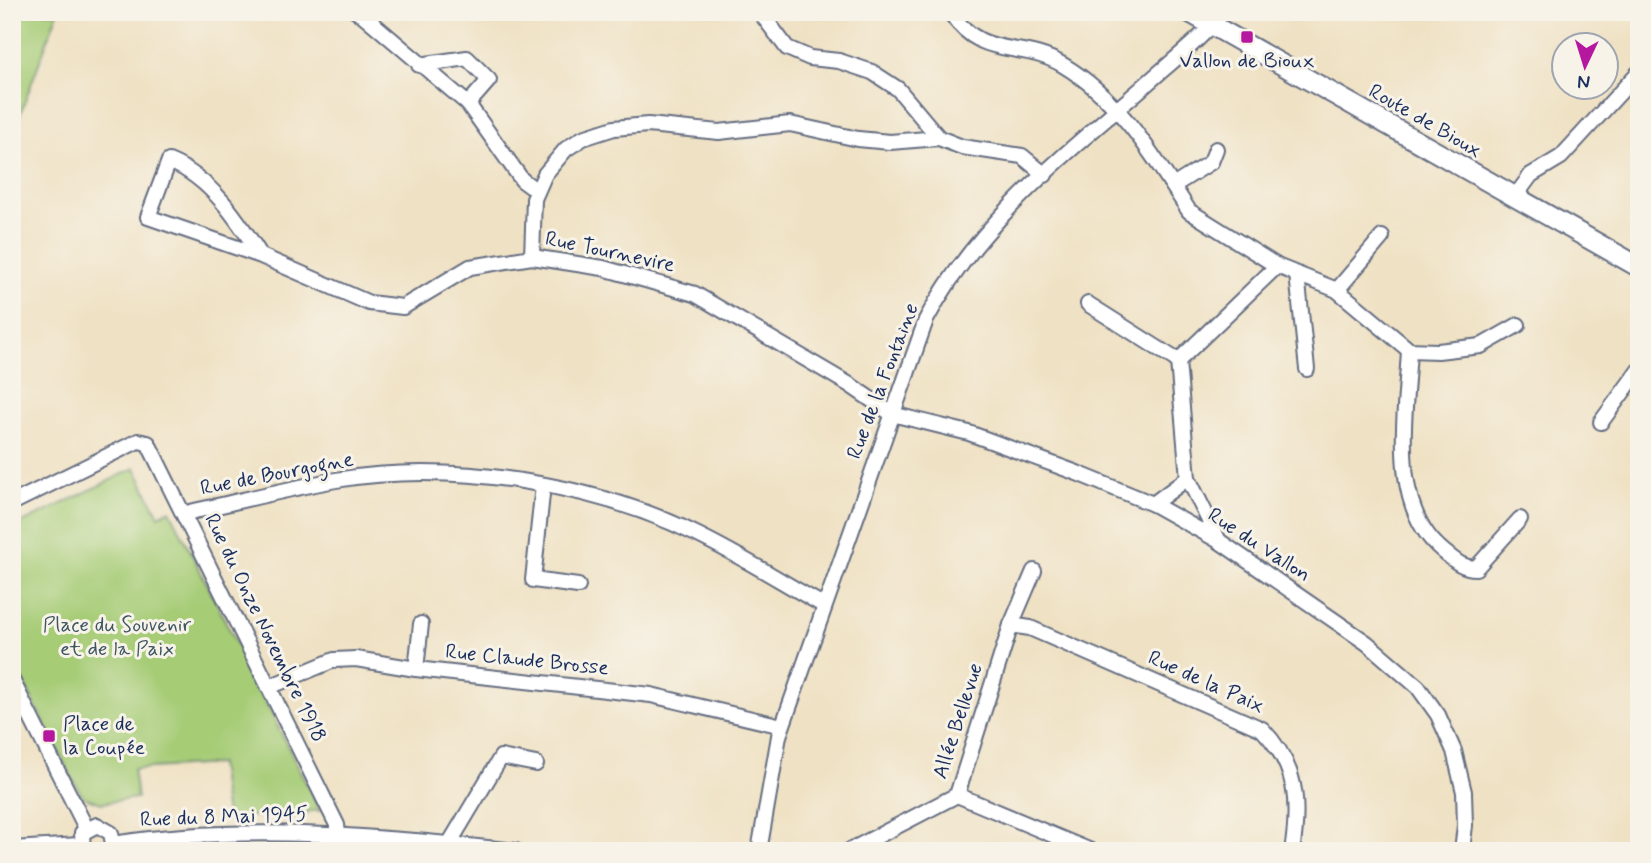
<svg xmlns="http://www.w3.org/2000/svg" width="1651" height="863" font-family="Mynerve,sans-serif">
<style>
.green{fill:#a6cc76;stroke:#607e6a;stroke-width:2}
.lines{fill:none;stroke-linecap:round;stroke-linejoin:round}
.minor-casing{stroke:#656d81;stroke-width:18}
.secondary-casing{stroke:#656d81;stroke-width:23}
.minor{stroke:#fff;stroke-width:14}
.secondary{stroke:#fff;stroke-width:19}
.poi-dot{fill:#b5179e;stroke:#f7f3e8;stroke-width:2.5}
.labels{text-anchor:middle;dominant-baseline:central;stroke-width:6;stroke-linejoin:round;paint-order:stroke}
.poi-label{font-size:21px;fill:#1b2f5e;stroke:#f7f3e8}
.street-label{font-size:21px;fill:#1b2f5e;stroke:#f7f3e8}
.park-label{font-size:21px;fill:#3e5664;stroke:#f7f3e8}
</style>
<rect width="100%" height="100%" fill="#f7f3e8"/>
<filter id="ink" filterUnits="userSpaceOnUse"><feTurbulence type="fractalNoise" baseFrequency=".0143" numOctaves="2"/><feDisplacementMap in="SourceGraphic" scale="14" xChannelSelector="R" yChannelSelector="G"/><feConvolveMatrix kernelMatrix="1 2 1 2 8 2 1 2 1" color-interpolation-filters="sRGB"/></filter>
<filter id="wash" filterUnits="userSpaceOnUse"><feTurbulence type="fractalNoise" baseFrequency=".00686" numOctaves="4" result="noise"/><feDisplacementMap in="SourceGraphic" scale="28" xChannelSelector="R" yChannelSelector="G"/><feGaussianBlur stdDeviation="1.57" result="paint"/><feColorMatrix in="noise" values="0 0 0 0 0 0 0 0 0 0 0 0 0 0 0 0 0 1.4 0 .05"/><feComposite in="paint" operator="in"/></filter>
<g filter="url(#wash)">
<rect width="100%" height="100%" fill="#efe1c3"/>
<g class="green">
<polygon points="12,12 58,12 12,136"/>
<polygon points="135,468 159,516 170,510 320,811 309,811 305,816 226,816 219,764 133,769 137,798 102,803 83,797 74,782 12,660 12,528"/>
</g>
</g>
<g filter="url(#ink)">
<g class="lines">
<defs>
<g id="minor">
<polyline points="357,12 363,15 468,104 489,80 467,58 419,65"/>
<polyline points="760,12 787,48 810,58 839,61 872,72 898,89 939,138 962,147 1022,156 1045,175"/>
<path d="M950,12C983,62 1020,39 1063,65C1120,99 1154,157 1189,211L1277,266L1337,290L1409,350L1438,351L1481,346L1518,325"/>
<polyline points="468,104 522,180 537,191"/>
<polyline points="939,138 890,142 858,139 790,124 719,132 648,125 614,128 583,138 566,149 545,174 534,199 532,257 603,268 695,294 850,385 892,414 969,433 1077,473 1153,504 1219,541 1367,643 1418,687 1438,715 1454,751 1464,792 1465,825 1462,851"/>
<polyline points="1173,186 1211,162 1216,149"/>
<polyline points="1514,198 1531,175 1561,157 1637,74"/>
<path d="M261,256C238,220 211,178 169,161L148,217L261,256L369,303L403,307L470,267L532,257"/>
<polyline points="1297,274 1307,369"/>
<polyline points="1337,290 1382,237"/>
<polyline points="1088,304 1178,361 1188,478 1219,541"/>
<path d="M1409,350C1406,414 1388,506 1443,551C1454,560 1462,568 1476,568L1520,519"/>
<polyline points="1178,361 1277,266"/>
<polyline points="1601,422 1639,370"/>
<polyline points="543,485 533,580 578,586"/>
<polyline points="12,503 138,441 148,443 337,825 338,834"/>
<polyline points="1153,504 1188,478"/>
<path d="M186,513C236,502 286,489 336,480C451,461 594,483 698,535C741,556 782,582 823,605"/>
<path d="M1011,625L1030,628L1262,729C1297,765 1300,803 1292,851"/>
<polyline points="416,669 421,624"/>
<polyline points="12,680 86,828"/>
<polyline points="269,687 334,660 356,659 416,669 651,695 782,726"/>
<polyline points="957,795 1091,851"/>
<path d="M113,844C247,823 382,837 516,851"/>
<polyline points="449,844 501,757 536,764"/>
<polyline points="12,849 80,845"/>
<polyline points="83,851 82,833 97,825 111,833 113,844 110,851"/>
<path d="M759,851L779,736L926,320C976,225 1062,157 1142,88C1169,63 1200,41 1223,12"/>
<polyline points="849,851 957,795 1011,625 1034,571"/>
</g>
<polyline id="secondary" points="1189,12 1639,267"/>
</defs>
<use href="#minor" class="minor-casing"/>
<use href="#secondary" class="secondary-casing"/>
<use href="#minor" class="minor"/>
<use href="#secondary" class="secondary"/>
</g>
</g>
<g class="poi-dot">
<rect x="1240" y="30" width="14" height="14" rx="3.5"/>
<rect x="42" y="729" width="14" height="14" rx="3.5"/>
</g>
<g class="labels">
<g class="poi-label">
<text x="1247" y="61">Vallon de Bioux</text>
<text x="63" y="724" text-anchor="start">Place de<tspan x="63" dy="24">la Coupée</tspan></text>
</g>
<g class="street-label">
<text transform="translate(1425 121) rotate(30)">Route de Bioux</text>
<text transform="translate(610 252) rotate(12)">Rue Tournevire</text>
<text transform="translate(883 381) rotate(-69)">Rue de la Fontaine</text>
<text transform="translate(277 474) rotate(-11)">Rue de Bourgogne</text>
<text transform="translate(1259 545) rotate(33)">Rue du Vallon</text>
<text transform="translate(265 628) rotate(64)">Rue du Onze Novembre 1918</text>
<text transform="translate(527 660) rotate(6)">Rue Claude Brosse</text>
<text transform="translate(1206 682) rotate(24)">Rue de la Paix</text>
<text transform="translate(958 721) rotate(-72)">Allée Bellevue</text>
<text transform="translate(224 817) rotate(-2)">Rue du 8 Mai 1945</text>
</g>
<g class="park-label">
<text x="117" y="625">Place du Souvenir<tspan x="117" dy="24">et de la Paix</tspan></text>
</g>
</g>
<rect width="1651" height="863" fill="none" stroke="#f7f3e8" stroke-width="42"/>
<g transform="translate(1585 66) rotate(184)"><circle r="33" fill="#f7f3e8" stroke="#9fa5b1" stroke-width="2"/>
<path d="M0-5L12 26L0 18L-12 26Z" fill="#b5179e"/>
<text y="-10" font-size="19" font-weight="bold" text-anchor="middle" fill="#1b2f5e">N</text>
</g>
</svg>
